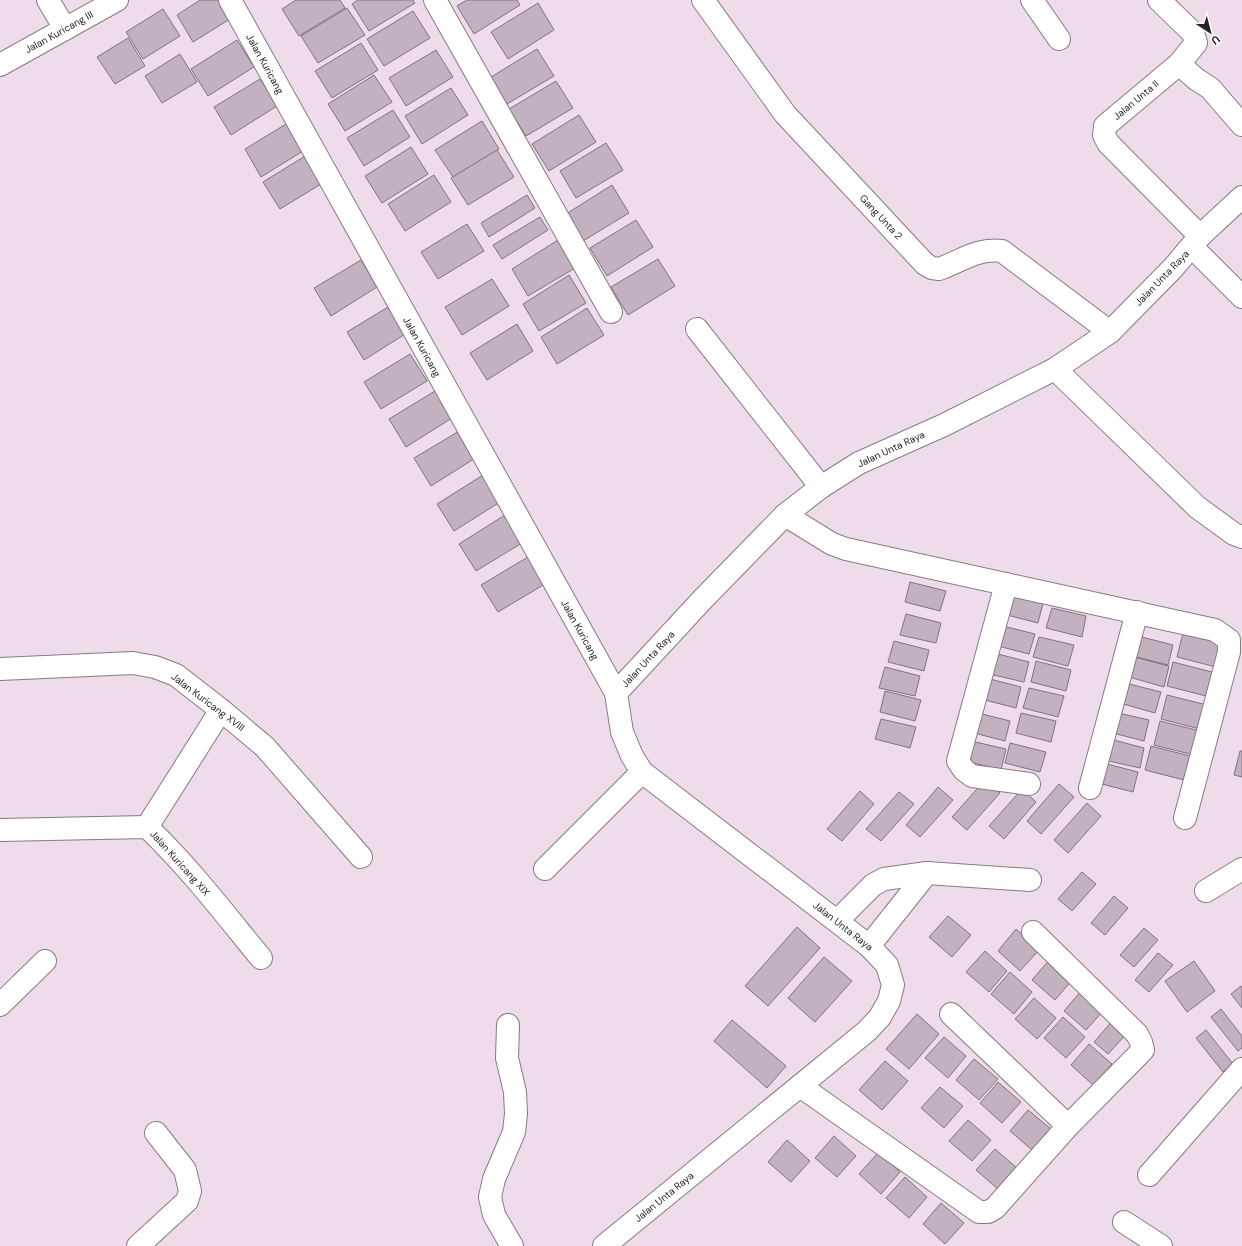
<svg xmlns="http://www.w3.org/2000/svg" width="1242" height="1246" font-family="'DM Sans',sans-serif">
<style>
.building{fill:#c2b1be;stroke:#82727f}
.lines{fill:none;stroke-linecap:round;stroke-linejoin:round}
.street-casing{stroke:#897985;stroke-width:24}
.secondary-casing{stroke:#897985;stroke-width:24}
.street{stroke:#fff;stroke-width:22}
.secondary{stroke:#fff;stroke-width:22}
.labels{text-anchor:middle;dominant-baseline:central;stroke-width:3;stroke-linejoin:round;paint-order:stroke}
.street-label{font-size:10px;fill:#292227;stroke:#fff}
</style>
<rect width="100%" height="100%" fill="#eedcea"/>
<g class="building">
<polygon points="200,0 219,0 230,19 193,42 177,15"/>
<polygon points="296,0 340,0 345,8 299,36 282,9"/>
<polygon points="358,0 413,0 415,3 369,31 352,4"/>
<polygon points="467,0 517,0 520,5 474,34 457,6"/>
<polygon points="538,3 554,30 508,59 491,32"/>
<polygon points="347,8 365,35 318,63 301,36"/>
<polygon points="163,9 180,36 143,59 126,32"/>
<polygon points="413,11 430,38 384,66 367,39"/>
<polygon points="128,38 145,66 115,84 97,57"/>
<polygon points="237,40 254,67 208,96 191,69"/>
<polygon points="361,43 378,70 332,98 315,71"/>
<polygon points="537,49 554,76 507,104 491,77"/>
<polygon points="436,50 453,77 406,106 389,78"/>
<polygon points="180,54 197,82 162,103 145,76"/>
<polygon points="374,75 392,102 345,131 328,104"/>
<polygon points="260,79 277,106 231,135 214,107"/>
<polygon points="556,81 573,108 526,136 509,109"/>
<polygon points="451,88 468,115 422,144 405,116"/>
<polygon points="393,110 410,137 364,166 347,138"/>
<polygon points="579,115 596,142 549,171 532,144"/>
<polygon points="291,121 308,148 261,177 245,149"/>
<polygon points="482,121 499,149 453,177 435,150"/>
<polygon points="606,143 623,170 576,198 560,171"/>
<polygon points="411,147 428,174 382,203 365,176"/>
<polygon points="497,150 514,177 468,205 451,178"/>
<polygon points="310,153 326,181 280,209 263,182"/>
<polygon points="434,175 451,202 405,231 388,204"/>
<polygon points="612,185 629,213 583,241 566,214"/>
<polygon points="527,195 535,208 489,237 481,223"/>
<polygon points="540,217 548,230 502,259 493,245"/>
<polygon points="636,220 653,247 607,276 590,248"/>
<polygon points="467,224 484,251 438,279 421,252"/>
<polygon points="558,240 575,268 528,296 512,269"/>
<polygon points="658,259 675,286 628,315 611,287"/>
<polygon points="361,260 377,287 331,316 314,288"/>
<polygon points="569,275 586,303 539,331 523,304"/>
<polygon points="492,279 509,306 462,335 445,307"/>
<polygon points="393,304 410,331 364,360 347,332"/>
<polygon points="587,308 604,335 557,364 541,337"/>
<polygon points="517,324 533,351 487,380 470,353"/>
<polygon points="410,354 427,381 381,409 364,382"/>
<polygon points="435,391 452,418 406,447 389,419"/>
<polygon points="461,430 477,457 431,486 414,458"/>
<polygon points="483,475 500,502 454,531 437,504"/>
<polygon points="505,515 522,543 476,571 459,544"/>
<polygon points="528,557 545,584 498,612 481,585"/>
<polygon points="910,582 946,591 940,611 905,602"/>
<polygon points="1008,594 1043,603 1038,623 1003,614"/>
<polygon points="1052,608 1086,616 1082,637 1046,628"/>
<polygon points="906,614 941,623 936,643 900,635"/>
<polygon points="999,625 1035,634 1029,654 994,645"/>
<polygon points="1183,633 1222,643 1216,667 1177,657"/>
<polygon points="1138,636 1173,645 1168,665 1133,656"/>
<polygon points="1039,637 1074,645 1068,666 1033,657"/>
<polygon points="894,641 929,650 924,671 888,662"/>
<polygon points="994,653 1029,662 1024,682 989,674"/>
<polygon points="1134,657 1169,666 1164,687 1129,677"/>
<polygon points="1036,661 1071,670 1066,691 1031,682"/>
<polygon points="1173,662 1212,672 1206,696 1167,686"/>
<polygon points="885,667 920,676 915,696 879,688"/>
<polygon points="986,678 1021,687 1016,708 981,699"/>
<polygon points="1125,683 1161,692 1155,713 1120,703"/>
<polygon points="1029,688 1064,696 1058,717 1023,708"/>
<polygon points="885,691 921,700 915,721 880,712"/>
<polygon points="1167,695 1207,705 1200,729 1161,719"/>
<polygon points="974,712 1010,721 1005,741 970,732"/>
<polygon points="1114,712 1149,720 1144,741 1109,732"/>
<polygon points="1021,713 1056,721 1051,742 1016,733"/>
<polygon points="881,719 916,727 910,748 875,739"/>
<polygon points="1160,721 1200,731 1194,755 1154,745"/>
<polygon points="1110,739 1144,748 1140,768 1104,760"/>
<polygon points="971,741 1006,749 1001,770 966,761"/>
<polygon points="1010,743 1046,752 1040,772 1005,763"/>
<polygon points="1151,746 1190,756 1184,780 1145,770"/>
<polygon points="1240,751 1242,751 1242,777 1234,775"/>
<polygon points="1103,763 1138,772 1133,792 1098,783"/>
<polygon points="985,780 1000,793 967,830 952,817"/>
<polygon points="1059,784 1074,797 1041,834 1027,821"/>
<polygon points="938,787 953,800 920,837 906,825"/>
<polygon points="1022,789 1036,802 1004,839 989,826"/>
<polygon points="860,791 874,804 842,841 827,829"/>
<polygon points="899,792 914,804 881,841 866,829"/>
<polygon points="1087,803 1101,816 1068,853 1054,840"/>
<polygon points="1082,872 1096,884 1072,911 1058,899"/>
<polygon points="1114,896 1128,908 1105,935 1091,923"/>
<polygon points="948,916 971,935 952,957 929,937"/>
<polygon points="797,927 820,948 768,1006 745,986"/>
<polygon points="1144,928 1158,940 1134,967 1120,955"/>
<polygon points="1016,929 1039,950 1020,971 998,951"/>
<polygon points="985,951 1007,971 989,992 966,972"/>
<polygon points="1158,953 1173,965 1149,992 1135,980"/>
<polygon points="824,957 852,981 815,1022 788,998"/>
<polygon points="1050,959 1073,979 1055,1000 1032,980"/>
<polygon points="1194,961 1215,991 1187,1012 1165,981"/>
<polygon points="1010,972 1032,992 1014,1014 991,994"/>
<polygon points="1241,986 1242,988 1242,1008 1231,994"/>
<polygon points="1082,990 1105,1009 1086,1030 1064,1011"/>
<polygon points="1034,998 1056,1018 1037,1039 1015,1019"/>
<polygon points="1221,1009 1242,1036 1242,1048 1238,1051 1211,1017"/>
<polygon points="917,1014 939,1034 909,1069 886,1049"/>
<polygon points="1063,1017 1085,1037 1066,1058 1044,1038"/>
<polygon points="1114,1019 1129,1031 1108,1054 1094,1042"/>
<polygon points="732,1020 786,1066 767,1088 714,1041"/>
<polygon points="1206,1030 1233,1064 1223,1072 1196,1038"/>
<polygon points="944,1037 966,1056 948,1078 925,1058"/>
<polygon points="1089,1044 1112,1064 1093,1085 1071,1065"/>
<polygon points="974,1059 998,1079 979,1100 956,1080"/>
<polygon points="885,1061 908,1081 882,1110 859,1090"/>
<polygon points="998,1082 1021,1102 1002,1123 980,1103"/>
<polygon points="940,1087 963,1106 944,1128 921,1108"/>
<polygon points="1028,1110 1051,1129 1032,1150 1010,1131"/>
<polygon points="968,1120 991,1140 972,1161 949,1141"/>
<polygon points="834,1136 856,1156 837,1177 815,1158"/>
<polygon points="787,1140 810,1161 791,1182 768,1162"/>
<polygon points="995,1149 1018,1169 999,1190 976,1170"/>
<polygon points="878,1153 900,1172 881,1194 859,1174"/>
<polygon points="905,1177 927,1197 909,1218 886,1198"/>
<polygon points="941,1203 964,1223 945,1244 923,1224"/>
</g>
<g class="lines">
<defs>
<g id="street">
<polyline points="48,0 65,29"/>
<polyline points="230,0 616,693"/>
<polyline points="435,0 611,312"/>
<path d="M703,0L785,114L925,264L932,268L939,269C962,261 976,248 1002,251L1110,332"/>
<polyline points="1032,0 1059,39"/>
<polyline points="1159,0 1193,33 1196,43 1179,64 1105,126 1104,135 1108,143 1200,236"/>
<polyline points="1179,64 1196,79 1210,88 1242,125"/>
<polyline points="0,65 117,0"/>
<polyline points="1192,247 1242,297"/>
<polyline points="697,329 821,487"/>
<polyline points="1055,369 1197,507 1234,534 1242,537"/>
<polyline points="785,515 832,544 846,549 1215,630 1229,640 1229,652 1185,818"/>
<polyline points="1006,584 958,761 964,770 972,776 1029,784"/>
<polyline points="0,669 133,663 155,667 176,675 221,710 265,747 361,857"/>
<polyline points="1090,788 1137,612"/>
<polyline points="147,827 221,710"/>
<path d="M0,830L147,827C189,867 224,913 261,958"/>
<polyline points="545,869 642,772"/>
<polyline points="1206,891 1242,869"/>
<polyline points="837,921 873,885 884,879 927,873 1030,880"/>
<polyline points="869,946 927,873"/>
<polyline points="0,1005 45,961"/>
<polyline points="951,1014 1068,1126"/>
<polyline points="508,1025 507,1058 515,1092 516,1114 514,1132 494,1179 490,1197 494,1215 512,1246"/>
<polyline points="800,1086 979,1212 988,1212 995,1208 1068,1126 1143,1050 1141,1042 1137,1034 1033,932"/>
<polyline points="1149,1175 1242,1069"/>
<polyline points="1124,1222 1161,1246"/>
<polyline points="138,1246 187,1201 190,1191 185,1170 156,1133"/>
</g>
<polyline id="secondary" points="604,1246 867,1031 880,1017 889,1001 893,985 887,965 869,946 642,772 632,756 622,732 616,693 703,599 785,515 821,487 859,463 944,425 1055,369 1110,332 1173,268 1200,236 1242,197"/>
</defs>
<use href="#street" class="street-casing"/>
<use href="#secondary" class="secondary-casing"/>
<use href="#street" class="street"/>
<use href="#secondary" class="secondary"/>
</g>
<g class="labels">
<g class="street-label">
<text transform="translate(59 32) rotate(-29)">Jalan Kuricang III</text>
<text transform="translate(265 64) rotate(61)">Jalan Kuricang</text>
<text transform="translate(1136 100) rotate(-40)">Jalan Unta II</text>
<text transform="translate(881 217) rotate(47)">Gang Unta 2</text>
<text transform="translate(1162 278) rotate(-46)">Jalan Unta Raya</text>
<text transform="translate(422 347) rotate(61)">Jalan Kuricang</text>
<text transform="translate(891 449) rotate(-25)">Jalan Unta Raya</text>
<text transform="translate(580 630) rotate(61)">Jalan Kuricang</text>
<text transform="translate(648 659) rotate(-47)">Jalan Unta Raya</text>
<text transform="translate(208 702) rotate(37)">Jalan Kuricang XVIII</text>
<text transform="translate(180 863) rotate(48)">Jalan Kuricang XIX</text>
<text transform="translate(843 926) rotate(38)">Jalan Unta Raya</text>
<text transform="translate(664 1197) rotate(-39)">Jalan Unta Raya</text>
</g>
</g>
<g transform="translate(1210 32) rotate(144)" stroke="#ffffff" stroke-width="3" paint-order="stroke">
<path d="M0-3L7 15L0 10L-7 15Z" fill="#292227"/>
<text y="-6" font-size="11" font-weight="bold" text-anchor="middle" fill="#292227">U</text>
</g>
</svg>
